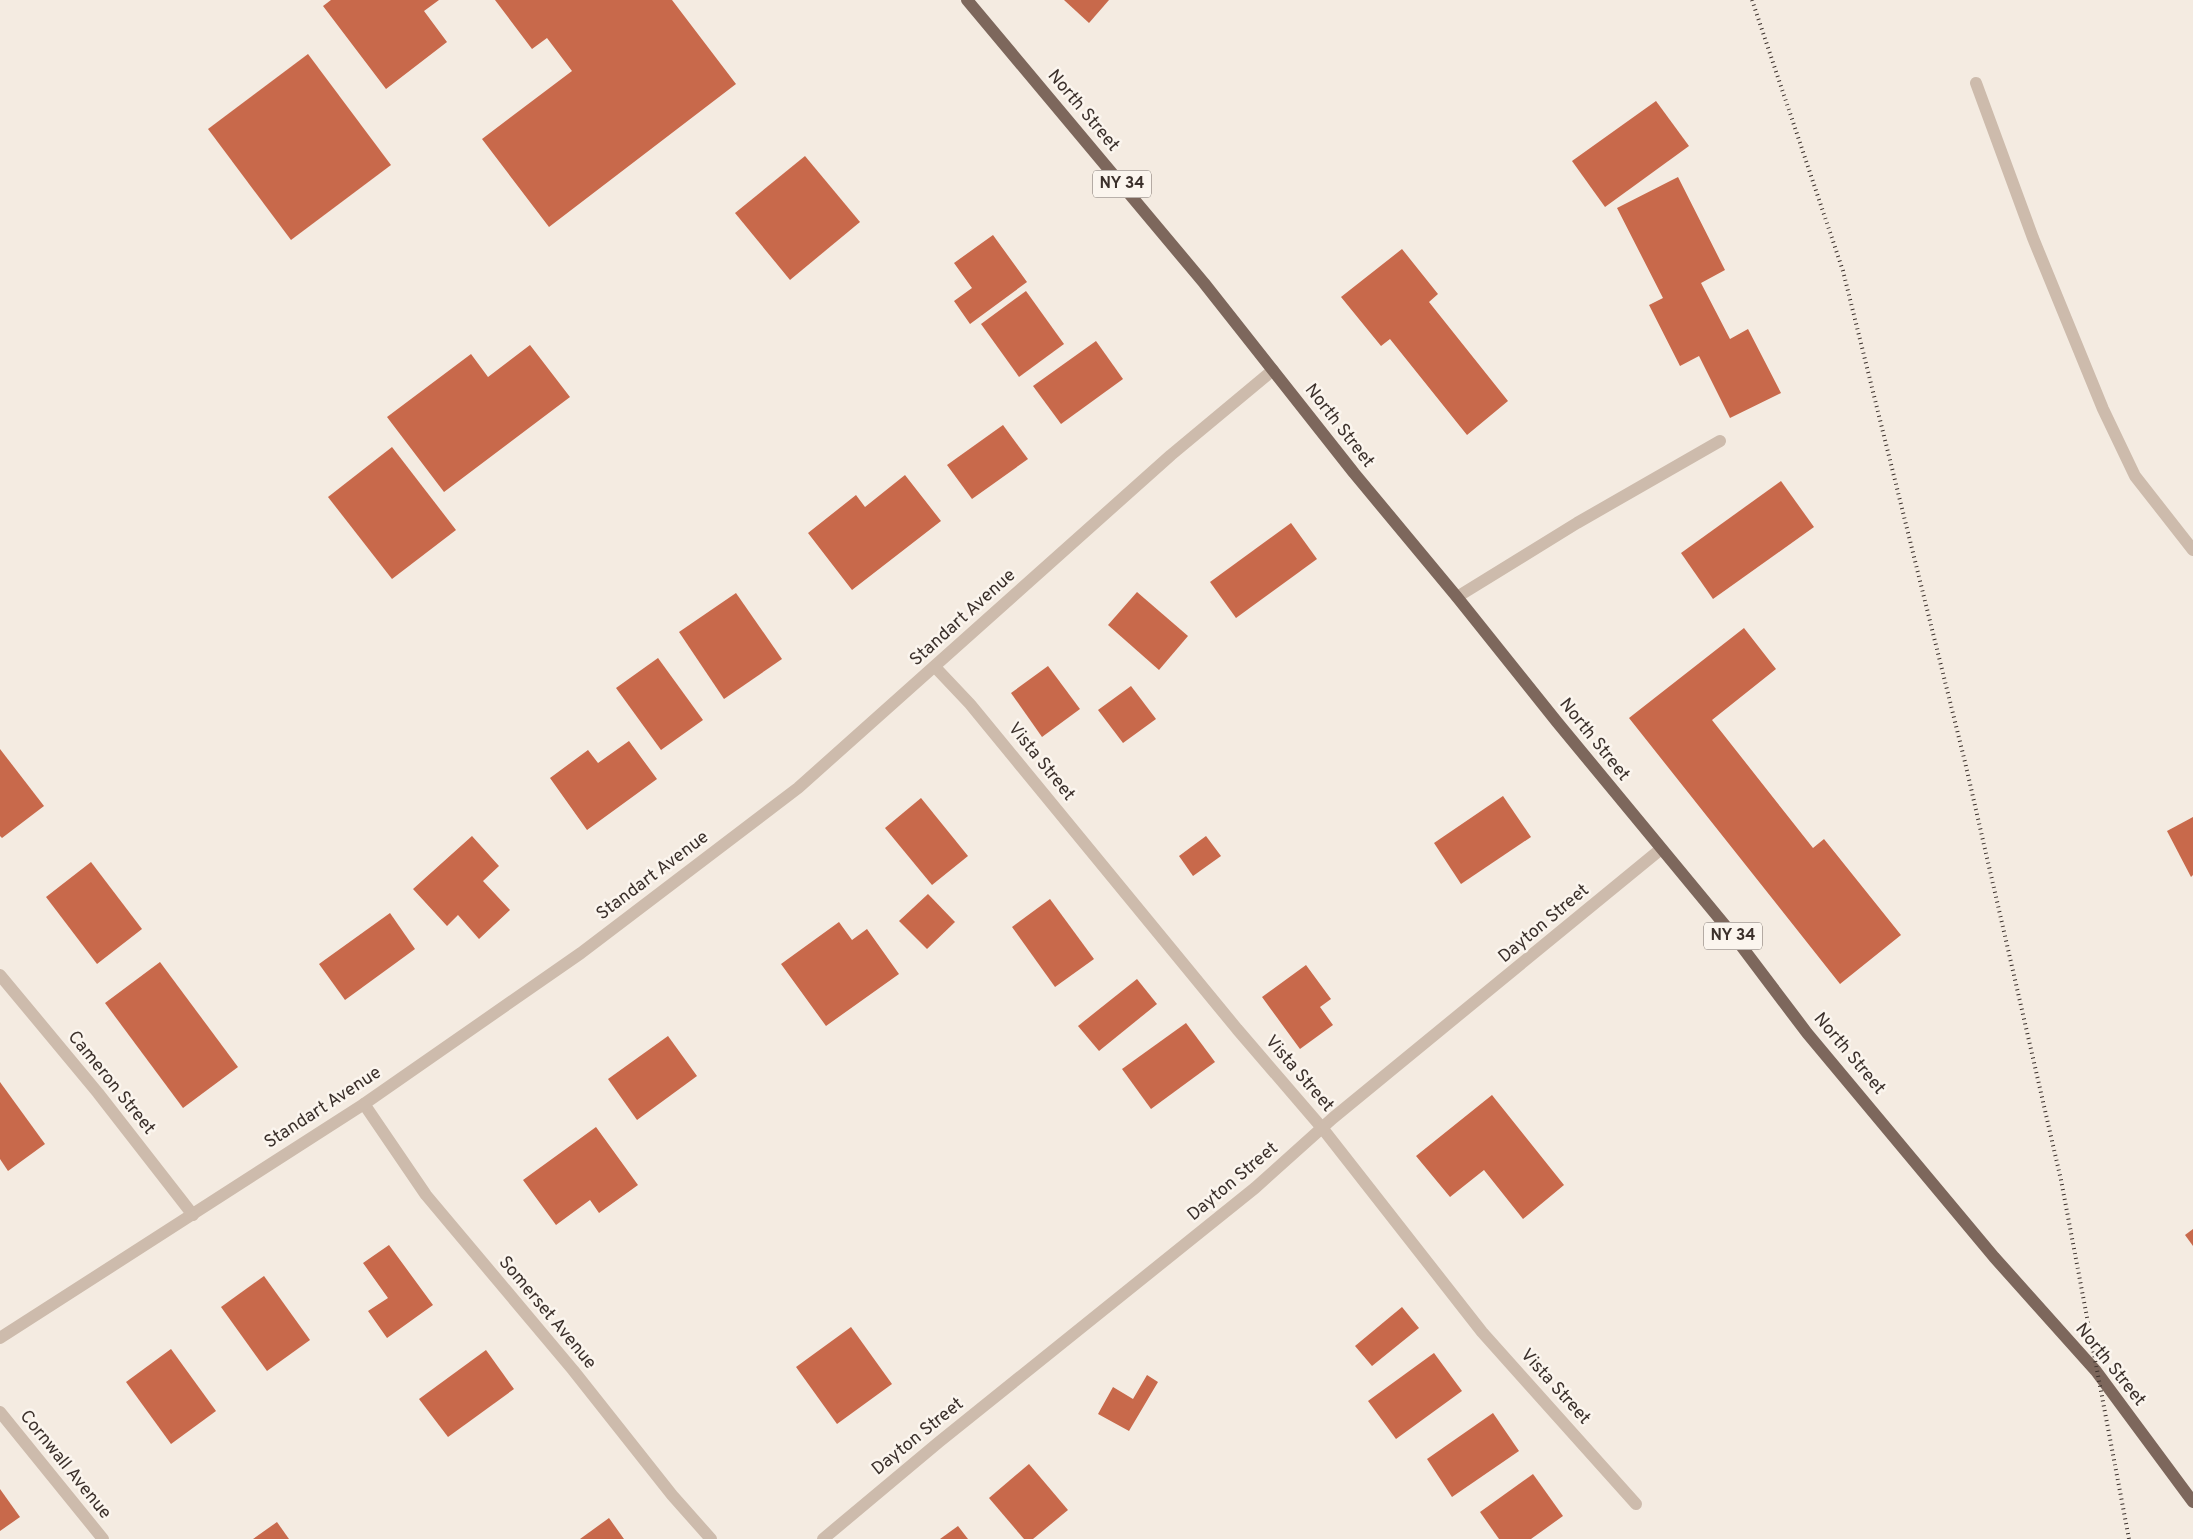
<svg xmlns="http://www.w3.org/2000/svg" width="2193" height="1539" font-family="Overpass,sans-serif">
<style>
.building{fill:#c8694b}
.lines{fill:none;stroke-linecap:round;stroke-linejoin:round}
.service{stroke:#cdbbac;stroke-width:12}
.minor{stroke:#cdbbac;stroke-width:12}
.tertiary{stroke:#cdbbac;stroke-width:12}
.primary{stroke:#7d675c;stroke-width:12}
.rail{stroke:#3b302b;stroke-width:4;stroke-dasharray:1 4;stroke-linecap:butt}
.labels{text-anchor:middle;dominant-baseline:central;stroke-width:5;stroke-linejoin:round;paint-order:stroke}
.shield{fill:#fbf5ee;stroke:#756b66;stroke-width:1}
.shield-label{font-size:16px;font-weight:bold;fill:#3b302b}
.street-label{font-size:18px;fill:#3b302b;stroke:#fbf5ee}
</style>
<rect width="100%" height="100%" fill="#f4ebe1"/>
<g class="building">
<polygon points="331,0 439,0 424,11 447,42 386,89 323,6"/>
<polygon points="495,0 672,0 736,84 549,227 482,139 572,71 547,38 532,49"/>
<polygon points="1064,0 1109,0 1089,23"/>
<polygon points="308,54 391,165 291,240 208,129"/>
<polygon points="1656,101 1689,146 1605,207 1572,161"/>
<polygon points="805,156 860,222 790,280 735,213"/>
<polygon points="1678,177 1725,270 1701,283 1730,339 1748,329 1781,393 1730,418 1699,356 1680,366 1649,305 1663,298 1617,208"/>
<polygon points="993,235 1027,282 970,324 954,301 972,288 954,263"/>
<polygon points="1402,249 1438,294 1429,302 1508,401 1467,435 1390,339 1381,346 1341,297"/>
<polygon points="1026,291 1064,344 1019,377 981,324"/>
<polygon points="1096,341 1123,379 1061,424 1033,386"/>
<polygon points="530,345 570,397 444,492 387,417 471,354 488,377"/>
<polygon points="1003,425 1028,459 972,499 947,465"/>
<polygon points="392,447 456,530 392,579 328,497"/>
<polygon points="905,475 941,521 852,590 808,533 856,495 865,507"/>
<polygon points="1781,481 1814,527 1713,599 1681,553"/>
<polygon points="1291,523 1317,559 1236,618 1210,582"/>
<polygon points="1137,592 1188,636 1159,670 1108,625"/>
<polygon points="736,593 782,659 724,699 679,632"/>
<polygon points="1744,628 1776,669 1712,720 1813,848 1824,839 1901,935 1840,984 1629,718"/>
<polygon points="658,658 703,720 661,750 616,688"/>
<polygon points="1048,666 1080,709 1042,737 1011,693"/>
<polygon points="1131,686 1156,719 1123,743 1098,710"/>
<polygon points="629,741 657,779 587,830 550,778 588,750 598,763"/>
<polygon points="0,749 44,806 2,838 0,836"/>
<polygon points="1503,796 1531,837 1461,884 1434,843"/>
<polygon points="921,798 968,856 932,885 885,828"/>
<polygon points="2193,817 2193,875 2191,877 2167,831"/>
<polygon points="472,836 499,866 483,881 510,910 479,939 458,915 447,926 413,889"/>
<polygon points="1206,836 1221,856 1193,876 1179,856"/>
<polygon points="91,862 142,929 97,964 46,897"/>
<polygon points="928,894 955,922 927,949 899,921"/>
<polygon points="1050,899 1094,959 1055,987 1012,927"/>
<polygon points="390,913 415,949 345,1000 319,964"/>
<polygon points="839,922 852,940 867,929 899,974 826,1026 781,964"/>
<polygon points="160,962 238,1067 183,1108 105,1003"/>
<polygon points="1306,965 1331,999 1320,1007 1333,1025 1300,1049 1262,997"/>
<polygon points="1137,979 1157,1004 1099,1051 1078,1026"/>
<polygon points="1186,1023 1215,1062 1151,1109 1122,1069"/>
<polygon points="668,1036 697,1076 637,1120 608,1079"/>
<polygon points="0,1082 45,1144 8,1171 0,1159"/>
<polygon points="1492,1095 1564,1185 1523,1219 1484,1170 1450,1197 1416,1156"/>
<polygon points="596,1127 638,1185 599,1213 590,1200 556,1225 523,1180"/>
<polygon points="2193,1229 2193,1246 2185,1235"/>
<polygon points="389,1245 433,1305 387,1338 368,1311 388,1298 363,1263"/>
<polygon points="264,1276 310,1340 267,1371 221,1307"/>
<polygon points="1402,1307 1419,1328 1372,1366 1355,1346"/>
<polygon points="851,1327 892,1384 837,1424 796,1367"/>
<polygon points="171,1349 216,1411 171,1444 126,1382"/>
<polygon points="486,1350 514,1389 448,1437 419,1399"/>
<polygon points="1434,1353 1462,1391 1396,1439 1368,1401"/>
<polygon points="1147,1375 1158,1382 1129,1431 1098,1414 1113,1387 1133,1399"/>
<polygon points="1493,1413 1519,1451 1452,1497 1427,1459"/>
<polygon points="1029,1464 1068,1510 1033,1539 1024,1539 989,1498"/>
<polygon points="1533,1474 1563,1516 1531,1539 1499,1539 1480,1512"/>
<polygon points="0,1489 20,1517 0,1531"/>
<polygon points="609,1518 624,1539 580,1539"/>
<polygon points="277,1522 289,1539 253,1539"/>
<polygon points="958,1526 968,1539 940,1539"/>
</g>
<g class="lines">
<g class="service">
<polyline points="1976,83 2033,238 2103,409 2135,476 2193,550"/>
<polyline points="1457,597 1577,523 1720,441"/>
</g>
<g class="minor">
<polyline points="935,667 970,704 1237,1029 1323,1129 1482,1332 1636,1504"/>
<polyline points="0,975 98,1093 193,1215"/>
<polyline points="364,1104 426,1195 573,1370 672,1495 711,1539"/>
<polyline points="0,1412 103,1539"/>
<polyline points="823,1539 939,1442 1255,1188 1333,1118 1661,849"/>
</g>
<polyline class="tertiary" points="0,1338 364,1104 581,953 798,788 1171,455 1273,370"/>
<polyline class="primary" points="967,0 1204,283 1354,473 1457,597 1557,722 1733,935 1807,1033 1994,1257 2096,1371 2193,1502"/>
<polyline class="rail" points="1752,0 1843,271 1965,762 2061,1180 2129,1539"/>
</g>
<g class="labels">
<g class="shield">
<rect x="1093" y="170.5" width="58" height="27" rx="4"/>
<rect x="1704" y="922.5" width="58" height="27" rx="4"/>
</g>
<g class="shield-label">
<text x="1122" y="184">NY 34</text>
<text x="1733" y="936">NY 34</text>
</g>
<g class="street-label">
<text transform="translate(1083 111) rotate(50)">North Street</text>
<text transform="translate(1339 426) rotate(52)">North Street</text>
<text transform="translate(963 618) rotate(-42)">Standart Avenue</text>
<text transform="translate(1594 740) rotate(51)">North Street</text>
<text transform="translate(1041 762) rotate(51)">Vista Street</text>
<text transform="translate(653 876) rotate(-37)">Standart Avenue</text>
<text transform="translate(1544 924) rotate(-40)">Dayton Street</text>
<text transform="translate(1849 1054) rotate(50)">North Street</text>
<text transform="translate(1299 1074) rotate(49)">Vista Street</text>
<text transform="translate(111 1083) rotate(51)">Cameron Street</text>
<text transform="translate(323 1108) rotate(-33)">Standart Avenue</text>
<text transform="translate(1233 1182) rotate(-40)">Dayton Street</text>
<text transform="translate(547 1313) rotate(50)">Somerset Avenue</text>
<text transform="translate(2110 1365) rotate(51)">North Street</text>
<text transform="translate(1555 1387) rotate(48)">Vista Street</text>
<text transform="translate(918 1437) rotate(-39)">Dayton Street</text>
<text transform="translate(65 1465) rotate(51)">Cornwall Avenue</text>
</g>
</g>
</svg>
